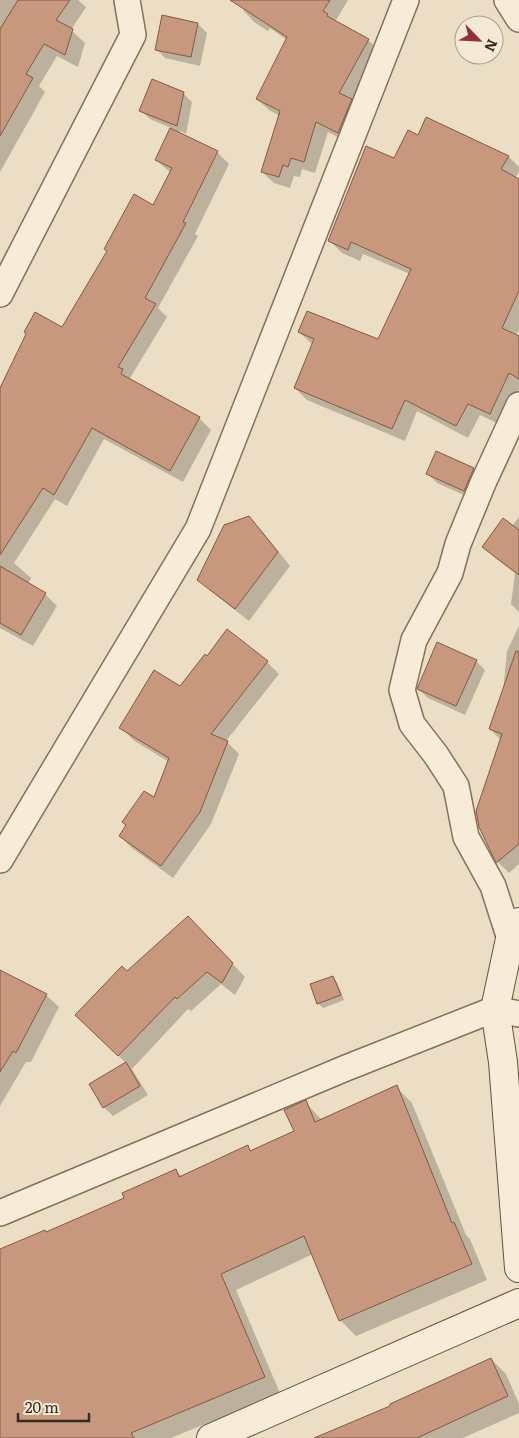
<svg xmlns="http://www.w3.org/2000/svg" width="519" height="1438" font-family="Literata,serif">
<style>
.shadow{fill:#0003}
.building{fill:#c7987d;stroke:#835944}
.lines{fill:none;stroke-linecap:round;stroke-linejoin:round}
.street-casing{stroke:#85705c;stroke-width:28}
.secondary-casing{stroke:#67513f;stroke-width:30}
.street{stroke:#f7ecd8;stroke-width:25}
.secondary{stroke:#f7ecd8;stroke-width:28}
</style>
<rect width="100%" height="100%" fill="#ecdec5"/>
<g class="shadow">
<polygon points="0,0 78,0 86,7 71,30 85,43 78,67 57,56 39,86 45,92 0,172"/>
<polygon points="249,0 348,0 335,22 368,40 380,51 352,102 362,112 350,143 328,132 315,173 302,169 300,177 294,176 290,188 274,183 262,172 280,116 269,110 257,99 287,40 270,28 268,31 254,22 243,10"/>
<polygon points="198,24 207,33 200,66 165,58 156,49"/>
<polygon points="183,93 192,102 186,134 180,131 179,133 217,152 229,164 195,234 198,236 158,308 167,317 130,378 135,383 199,418 211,430 183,482 104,439 67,506 55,499 14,563 31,578 28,584 45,594 57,606 33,646 0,628 0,395 63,329 154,206 171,173 156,160 171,128 150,119 141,110"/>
<polygon points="427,118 509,157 519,167 519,172 515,178 519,180 519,330 516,336 519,338 519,389 503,426 480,415 468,438 417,411 405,441 307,400 295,388 313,345 299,332 379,341 410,274 363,254 360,261 342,253 330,241 395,160 419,136"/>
<polygon points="473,469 482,478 473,499 437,483 428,474"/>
<polygon points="519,517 519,612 511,604 515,573 495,558 484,547 512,526"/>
<polygon points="248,518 262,531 290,566 249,621 212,592 198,579"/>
<polygon points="519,626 519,864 509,873 498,862 480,826 501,740 490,729 503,693 507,651"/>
<polygon points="207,657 267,662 279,674 226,741 239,754 211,824 173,878 132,848 120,836 154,799 169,762 133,740 121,727 180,687"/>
<polygon points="476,661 485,670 465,715 428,698 418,689"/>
<polygon points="201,930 245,977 235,995 221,984 191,1011 188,1009 132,1069 148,1095 113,1116 104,1107 91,1085 126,1063 90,1028 127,972"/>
<polygon points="333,977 337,982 344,1000 323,1008 318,1003"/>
<polygon points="0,982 46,995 59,1007 31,1062 26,1062 0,1106"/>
<polygon points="396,1087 412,1103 466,1235 470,1239 487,1280 356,1336 340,1320 313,1254 236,1290 280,1393 171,1438 0,1438 0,1250 46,1233 126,1198 176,1170 182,1177 247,1147 252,1152 296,1132 305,1102 322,1120"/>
<polygon points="491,1359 506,1374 519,1404 519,1413 463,1438 316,1438 392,1406"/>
</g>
<g class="building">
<polygon points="18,0 70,0 56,20 73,29 65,55 44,44 26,74 33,78 0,136 0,29"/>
<polygon points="230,0 330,0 323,11 328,14 327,16 369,39 339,93 352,99 338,133 316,122 304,162 291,158 288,167 283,165 279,177 261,172 280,111 256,99 287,37"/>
<polygon points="162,15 198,23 191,57 155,50"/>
<polygon points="152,79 184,92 177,126 139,111"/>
<polygon points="426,117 509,156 501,169 519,179 519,291 502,328 519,336 519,379 509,373 490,414 468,404 456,426 405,400 392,429 294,388 314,339 298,332 307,311 378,339 411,269 351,242 348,250 328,241 366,146 394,158 408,130 418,135"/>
<polygon points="170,128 218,151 183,222 186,223 145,298 156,304 118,367 123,369 121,374 200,417 170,471 92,428 54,495 43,488 0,555 0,388 26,334 24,332 35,312 62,327 107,251 104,249 134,194 153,205 172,168 155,160"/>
<polygon points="436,451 474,468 464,491 426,474"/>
<polygon points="249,516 278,552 235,609 197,580 224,525"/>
<polygon points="503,518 519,530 519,575 482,547"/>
<polygon points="0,566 46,593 21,635 0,623"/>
<polygon points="227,629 268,661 211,734 228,741 200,812 161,866 119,836 126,825 122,822 144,791 154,797 169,758 119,728 154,670 180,686 205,654 207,656"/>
<polygon points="437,642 477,660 456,706 417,689"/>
<polygon points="516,651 519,652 519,844 496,863 479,827 476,811 502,734 489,729"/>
<polygon points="188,916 233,963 222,983 207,972 177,999 175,997 118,1056 75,1015 122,966 127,971"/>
<polygon points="0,970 47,994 16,1053 13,1051 0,1072"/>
<polygon points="333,976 341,995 317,1004 310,984"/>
<polygon points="126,1062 140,1086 103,1108 89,1084"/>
<polygon points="397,1085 452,1223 454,1222 472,1264 339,1321 304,1236 221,1274 265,1377 131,1433 134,1438 0,1438 0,1249 45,1230 46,1232 124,1198 122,1193 176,1169 179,1177 248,1145 250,1151 294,1131 284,1110 306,1100 315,1122"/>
<polygon points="491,1358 508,1396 417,1438 314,1438 390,1406 390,1404"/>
</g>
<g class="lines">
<defs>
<g id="street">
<polyline points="507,0 519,19"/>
<polyline points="0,294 133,35 127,0"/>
<polyline points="0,860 198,529 406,0"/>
<polyline points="510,939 493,886 466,837 456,786 436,755 412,724 402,690 414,640 450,573 458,544 483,483 519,405"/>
<polyline points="0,1213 346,1068 495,1009 519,1014"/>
</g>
<g id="secondary">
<polyline points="519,922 510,939 495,1009 503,1062 519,1268"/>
<polyline points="211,1438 519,1303"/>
</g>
</defs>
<use href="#street" class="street-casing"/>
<use href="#secondary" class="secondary-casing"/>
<use href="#street" class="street"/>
<use href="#secondary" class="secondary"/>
</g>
<g transform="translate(479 40) rotate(114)"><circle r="24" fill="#f3e9d4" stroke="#a79c8c"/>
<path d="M0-4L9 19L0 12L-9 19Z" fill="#913036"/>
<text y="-8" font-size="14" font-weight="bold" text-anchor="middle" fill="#36291f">N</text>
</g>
<path d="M18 1413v8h71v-8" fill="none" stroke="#36291f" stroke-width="2.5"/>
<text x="25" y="1413" font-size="15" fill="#36291f" stroke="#f3e9d4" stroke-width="4" paint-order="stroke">20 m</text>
</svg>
